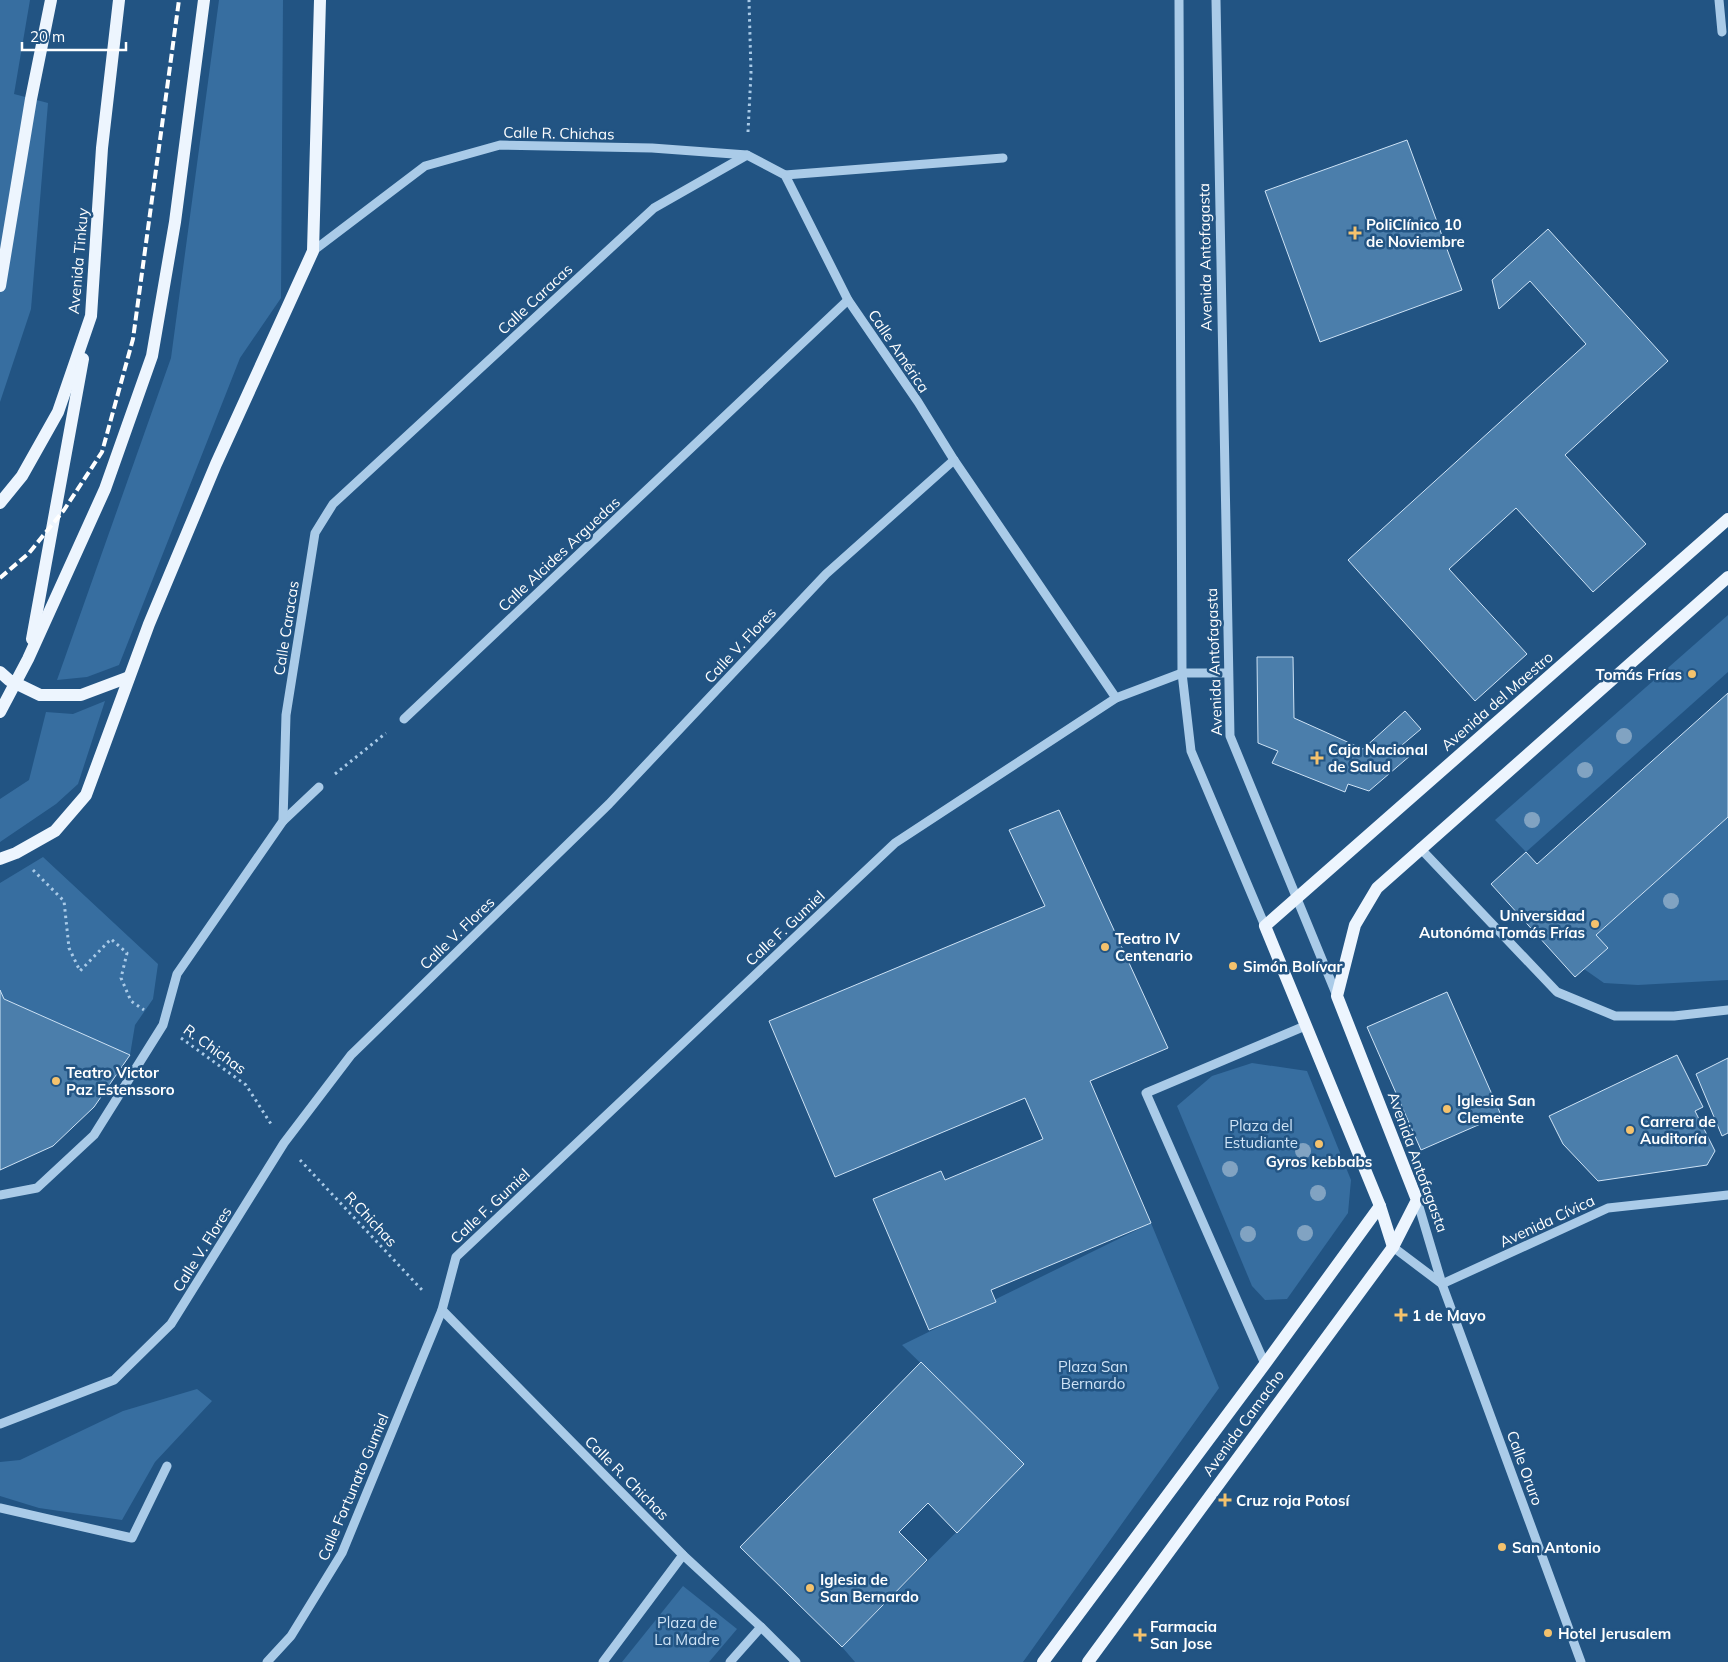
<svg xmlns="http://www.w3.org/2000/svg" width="1728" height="1662" font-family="Mulish,sans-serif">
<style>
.green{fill:#376ea0}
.building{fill:#4b7eab;stroke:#cee3f6}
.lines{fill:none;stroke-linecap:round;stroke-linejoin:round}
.path{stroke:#aacbe8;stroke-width:3;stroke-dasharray:2.5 4;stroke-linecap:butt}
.minor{stroke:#aacbe8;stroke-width:9}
.major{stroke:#edf5fe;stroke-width:12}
.rail{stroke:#fff;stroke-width:4;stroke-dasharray:9 4;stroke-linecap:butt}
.major-bridge{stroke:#edf5fe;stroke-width:12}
.tree{fill:#81a3c2}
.poi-dot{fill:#f4c26d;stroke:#225483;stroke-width:2}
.labels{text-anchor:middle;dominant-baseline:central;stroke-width:5;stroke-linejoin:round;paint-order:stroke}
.street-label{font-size:15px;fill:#fff;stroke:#225483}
.poi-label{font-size:15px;font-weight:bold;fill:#fff;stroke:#225483;text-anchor:start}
.park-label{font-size:15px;fill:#cee3f6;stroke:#225483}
</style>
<rect width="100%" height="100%" fill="#225483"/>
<g class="green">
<polygon points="0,0 30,0 14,94 48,103 31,309 0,402"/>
<polygon points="219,0 283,0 281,298 240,358 119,665 87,677 57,680 171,358"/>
<polygon points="1728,615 1728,672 1526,852 1495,820"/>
<polygon points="105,701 78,784 56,804 0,842 0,799 29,780 46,712 73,714"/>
<polygon points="1728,817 1728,980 1638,985 1604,983 1584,969 1596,935"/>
<polygon points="43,857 158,964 153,999 135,1025 130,1055 4,999 0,990 0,883"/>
<polygon points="1252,1063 1307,1071 1351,1180 1348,1213 1287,1299 1265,1300 1252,1286 1177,1106 1212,1076"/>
<polygon points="1151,1223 1219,1388 1023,1662 855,1662 842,1647 1024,1464 902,1345"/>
<polygon points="197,1389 212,1401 155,1462 122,1520 39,1508 0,1496 0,1462 20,1460 123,1411"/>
<polygon points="683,1586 737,1629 709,1662 622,1662"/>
</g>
<g class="building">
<polygon points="1407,140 1462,290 1320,342 1265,191"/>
<polygon points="1548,229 1668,361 1565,455 1646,544 1593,592 1516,508 1449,569 1527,654 1475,701 1348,560 1586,344 1530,281 1499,309 1492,280"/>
<polygon points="1257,657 1293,657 1294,718 1363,749 1405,711 1421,729 1402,745 1411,755 1369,791 1348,784 1345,792 1272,763 1278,751 1258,743"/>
<polygon points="1728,693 1728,817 1596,935 1608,948 1575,977 1491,884 1526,852 1537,864"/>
<polygon points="1059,810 1168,1048 1090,1081 1151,1223 991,1290 996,1302 929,1330 873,1199 941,1171 945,1180 1043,1139 1025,1098 835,1177 769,1021 1045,906 1009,830"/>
<polygon points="0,990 4,999 130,1055 94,1107 53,1146 0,1170"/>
<polygon points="1447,992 1501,1115 1421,1150 1367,1027"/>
<polygon points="1677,1055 1703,1107 1695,1111 1715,1151 1707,1165 1598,1181 1563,1144 1549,1116"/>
<polygon points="1728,1058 1728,1133 1722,1136 1696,1074"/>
<polygon points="921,1362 1024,1464 957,1533 928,1503 899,1532 927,1560 842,1647 740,1547"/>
</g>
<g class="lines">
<g class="path">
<polyline points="748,132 751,73 749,0"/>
<polyline points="335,774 386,733"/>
<polyline points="33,870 64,901 69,948 80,971 111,939 127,953 121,978 131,1001 144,1010"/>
<polyline points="181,1038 246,1085 271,1124"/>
<polyline points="300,1160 424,1292"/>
</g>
<g class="minor">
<polyline points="1179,0 1182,673 1191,751 1265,926"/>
<polyline points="1216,0 1230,736 1337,996"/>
<polyline points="1719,0 1722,32"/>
<polyline points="785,175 1003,158"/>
<polyline points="313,251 425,166 500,145 652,148 747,155 785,175 848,300 918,402 954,460 1116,698"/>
<polyline points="404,719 848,300"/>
<polyline points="283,821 319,787"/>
<polyline points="1420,848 1557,992 1615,1016 1674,1016 1728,1010"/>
<polyline points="0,1195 37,1188 94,1135 163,1025 177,974 283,821 286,715 315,533 333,504 654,208 747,155"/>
<polyline points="1417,1200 1442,1284 1581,1662"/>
<polyline points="1393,1247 1442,1284"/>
<polyline points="1442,1284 1608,1208 1728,1195"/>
<polyline points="442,1310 683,1555 761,1627 796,1662"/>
<polyline points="1265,1364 1146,1093 1305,1026"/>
<polyline points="0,1424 114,1380 171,1324 284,1143 351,1055 609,804 826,574 954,460"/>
<polyline points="0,1508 132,1538 167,1466"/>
<polyline points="267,1662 291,1636 342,1553 442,1310 456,1257 895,843 1116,698 1182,673 1228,673"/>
<polyline points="603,1662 683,1555"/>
<polyline points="730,1662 761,1627"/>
</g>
<g class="major">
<polyline points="0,286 31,99 51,0"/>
<polyline points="0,503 22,476 58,412 91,316 102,148 119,0"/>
<polyline points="32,639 83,359"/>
<polyline points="0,712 28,659 105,489 152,356 175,222 204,0"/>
<polyline points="0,859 16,853 55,831 86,795 149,624 216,464 313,251 320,0"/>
<polyline points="1393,1247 1380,1206 1265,926 1728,519"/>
<polyline points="1043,1662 1265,1364 1380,1206"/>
<polyline points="1088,1662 1393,1247 1417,1200 1337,996 1355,925 1377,888 1728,577"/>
</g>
<polyline class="rail" points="0,578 29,553 64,510 102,452 133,339 179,0"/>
<polyline class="major-bridge" points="0,672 9,680 40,695 81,695 129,677"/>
</g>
<g class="tree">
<circle cx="1624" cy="736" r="8"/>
<circle cx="1585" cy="770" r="8"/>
<circle cx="1532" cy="820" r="8"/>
<circle cx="1671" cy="901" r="8"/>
<circle cx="1303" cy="1151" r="8"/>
<circle cx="1230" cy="1169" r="8"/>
<circle cx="1318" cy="1193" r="8"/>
<circle cx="1305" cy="1233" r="8"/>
<circle cx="1248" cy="1234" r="8"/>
</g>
<g class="poi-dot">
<path d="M1352.5 225.5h5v5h5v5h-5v5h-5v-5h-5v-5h5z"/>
<circle cx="1692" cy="674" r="5"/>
<path d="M1314.5 750.5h5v5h5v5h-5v5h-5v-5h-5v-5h5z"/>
<circle cx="1595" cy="924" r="5"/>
<circle cx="1105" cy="947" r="5"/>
<circle cx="1233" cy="966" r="5"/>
<circle cx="56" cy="1081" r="5"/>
<circle cx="1447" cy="1109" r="5"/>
<circle cx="1630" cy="1130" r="5"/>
<circle cx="1319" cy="1144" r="5"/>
<path d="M1398.5 1307.5h5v5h5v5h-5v5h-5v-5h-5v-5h5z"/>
<path d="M1222.5 1492.5h5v5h5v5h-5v5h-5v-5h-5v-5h5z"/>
<circle cx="1502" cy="1547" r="5"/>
<circle cx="810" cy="1588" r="5"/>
<circle cx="1548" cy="1633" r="5"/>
<path d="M1137.5 1627.5h5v5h5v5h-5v5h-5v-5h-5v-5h5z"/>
</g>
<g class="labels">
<g class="street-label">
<text transform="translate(559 133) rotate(1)">Calle R. Chichas</text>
<text transform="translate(1205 257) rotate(-91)">Avenida Antofagasta</text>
<text transform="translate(78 261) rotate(-85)">Avenida Tinkuy</text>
<text transform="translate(535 299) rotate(-43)">Calle Caracas</text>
<text transform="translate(899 351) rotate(56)">Calle América</text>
<text transform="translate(559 554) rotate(-43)">Calle Alcides Arguedas</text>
<text transform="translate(286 628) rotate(-81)">Calle Caracas</text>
<text transform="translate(740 645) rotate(-47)">Calle V. Flores</text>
<text transform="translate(1214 662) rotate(-92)">Avenida Antofagasta</text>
<text transform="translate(1497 701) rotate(-41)">Avenida del Maestro</text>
<text transform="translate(785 928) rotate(-43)">Calle F. Gumiel</text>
<text transform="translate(457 933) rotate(-44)">Calle V. Flores</text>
<text transform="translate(215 1049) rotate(36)">R. Chichas</text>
<text transform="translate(1418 1162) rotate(70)">Avenida Antofagasta</text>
<text transform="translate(490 1206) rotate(-43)">Calle F. Gumiel</text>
<text transform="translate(371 1219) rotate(47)">R.Chichas</text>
<text transform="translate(1547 1221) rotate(-25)">Avenida Cívica</text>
<text transform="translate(202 1249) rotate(-58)">Calle V. Flores</text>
<text transform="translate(1243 1423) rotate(-54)">Avenida Camacho</text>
<text transform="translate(1525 1468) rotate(70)">Calle Oruro</text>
<text transform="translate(627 1478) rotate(45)">Calle R. Chichas</text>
<text transform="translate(353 1487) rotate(-67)">Calle Fortunato Gumiel</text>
</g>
<g class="poi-label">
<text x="1366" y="224">PoliClínico 10<tspan x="1366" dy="17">de Noviembre</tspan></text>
<text x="1682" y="674" text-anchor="end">Tomás Frías</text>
<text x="1328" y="749">Caja Nacional<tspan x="1328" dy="17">de Salud</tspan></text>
<text x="1585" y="915" text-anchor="end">Universidad<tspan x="1585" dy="17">Autonóma Tomás Frías</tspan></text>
<text x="1115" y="938">Teatro IV<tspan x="1115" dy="17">Centenario</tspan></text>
<text x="1243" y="966">Simón Bolívar</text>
<text x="66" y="1072">Teatro Victor<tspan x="66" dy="17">Paz Estenssoro</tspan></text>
<text x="1457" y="1100">Iglesia San<tspan x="1457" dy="17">Clemente</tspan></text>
<text x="1640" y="1121">Carrera de<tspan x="1640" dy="17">Auditoría</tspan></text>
<text x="1319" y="1161" text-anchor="middle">Gyros kebbabs</text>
<text x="1412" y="1315">1 de Mayo</text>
<text x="1236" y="1500">Cruz roja Potosí</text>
<text x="1512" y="1547">San Antonio</text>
<text x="820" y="1579">Iglesia de<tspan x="820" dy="17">San Bernardo</tspan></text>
<text x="1150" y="1626">Farmacia<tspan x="1150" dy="17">San Jose</tspan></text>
<text x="1558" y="1633">Hotel Jerusalem</text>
</g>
<g class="park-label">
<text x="1261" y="1125">Plaza del<tspan x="1261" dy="17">Estudiante</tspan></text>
<text x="1093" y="1366">Plaza San<tspan x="1093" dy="17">Bernardo</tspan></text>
<text x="687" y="1622">Plaza de<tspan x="687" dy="17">La Madre</tspan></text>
</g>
</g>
<path d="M22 42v8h104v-8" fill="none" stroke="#ffffff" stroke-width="2.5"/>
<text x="30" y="42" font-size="15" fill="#ffffff" stroke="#225483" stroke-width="4" paint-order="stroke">20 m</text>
</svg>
